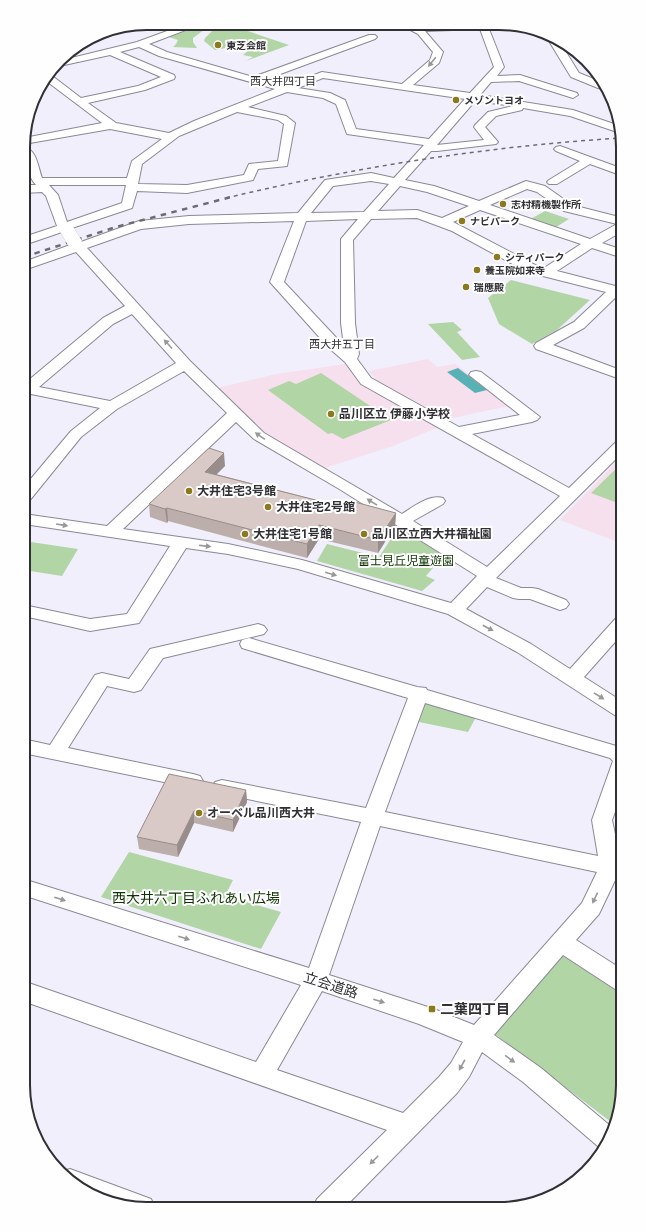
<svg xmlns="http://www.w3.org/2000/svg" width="646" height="1232" font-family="Roboto,'Noto Sans JP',sans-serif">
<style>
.education{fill:#f6e0ed}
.green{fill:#b1d5a5}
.water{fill:#58b1b5}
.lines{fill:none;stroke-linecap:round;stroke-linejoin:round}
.minor-casing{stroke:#8a8995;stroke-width:2}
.minor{fill:#fff;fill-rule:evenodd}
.rail-far1{stroke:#6d6c74;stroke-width:1.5;stroke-dasharray:4 4;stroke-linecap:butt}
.rail{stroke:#6d6c74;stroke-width:2.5;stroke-dasharray:5.5 5.5;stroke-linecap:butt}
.minor-bridge-casing{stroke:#8a8995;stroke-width:14;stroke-linecap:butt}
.minor-bridge{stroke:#fff;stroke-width:14}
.wall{fill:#bbaeab}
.shaded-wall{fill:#988d8b}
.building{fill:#d9cac7;stroke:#988d8b}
.oneway{fill:#98989a}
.poi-dot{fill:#8c781d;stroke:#fefefe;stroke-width:1.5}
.labels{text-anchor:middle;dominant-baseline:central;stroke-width:4;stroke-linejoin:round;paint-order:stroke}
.far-poi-label{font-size:10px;font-weight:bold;fill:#303035;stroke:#fefefe;text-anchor:start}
.far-neighbourhood-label{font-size:11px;fill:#303035;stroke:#fefefe}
.poi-label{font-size:12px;font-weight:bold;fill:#303035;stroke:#fefefe;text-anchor:start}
.park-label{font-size:12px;fill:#0d3300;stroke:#fefefe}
.near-park-label{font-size:14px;fill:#0d3300;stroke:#fefefe}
.near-street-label{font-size:14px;fill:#303035;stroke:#fefefe}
.near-poi-label{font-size:14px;font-weight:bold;fill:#303035;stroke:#fefefe;text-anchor:start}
.rim{fill:none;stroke:#303035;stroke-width:2}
</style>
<rect width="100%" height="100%" fill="#f1effc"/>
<g class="education">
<polygon points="428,359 437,367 455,364 513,405 448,419 442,415 430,421 439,427 393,446 325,468 266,435 218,390 221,387 276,374 346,364 361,381 426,419 438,413 377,381 369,371"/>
<polygon points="623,455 623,544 560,520"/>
</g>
<g class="green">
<polygon points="213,23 227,24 289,45 246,61 253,57 243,55 248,51 231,48 231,47 215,50 204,41 205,38 217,26"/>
<polygon points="203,25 208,27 193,38 193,42 197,48 173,47 176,44 178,40 169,37"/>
<polygon points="545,211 569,219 553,229 529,220"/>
<polygon points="511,280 590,300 557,330 532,344 499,324 488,298"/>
<polygon points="453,322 462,330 457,332 480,357 462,360 428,324"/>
<polygon points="321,373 391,420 343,439 332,433 328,434 268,390 289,381 296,384"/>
<polygon points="623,462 623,505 591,493"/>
<polygon points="400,525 445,554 426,576 435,580 422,591 317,561 327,544 379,557"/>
<polygon points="24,541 78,549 62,576 24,570"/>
<polygon points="426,701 476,717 468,732 419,722"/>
<polygon points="129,852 233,880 225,896 281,912 261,949 101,897"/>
<polygon points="564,953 623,993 623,1093 615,1125 495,1034"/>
</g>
<polygon class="water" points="458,368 487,390 475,393 447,372"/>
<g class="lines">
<defs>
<g id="minor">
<path d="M189,23H204L149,44L167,52L253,77L369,35H375L377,37L375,39L264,80L285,86L322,72L402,84L430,60L433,52L418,34L405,27L404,25H523L526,27L489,29L504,67L497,76L520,75L577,93L578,95L573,98L519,81L491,82L480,95L573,110L620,126V133L570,116L523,108L522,110L496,116L485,127L498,142L496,144L437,151H431L405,180L434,186L479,201L526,181L545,186L572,205L623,218V231L602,243L623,250V258L592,248L557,271L623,288V296L618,295L584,328L553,345L623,371V380L536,349L534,346L536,343L574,322L606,292L527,272L452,231L417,218L371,219L353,240L355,323L359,354L357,359L371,378L459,427L520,415L469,375L471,372L476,371L481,372L540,417L537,420L532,422L472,434L569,488L618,440L623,438V452L496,578L521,588H532L538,589L566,600L569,604L566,608L560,610L530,599H519L513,598L487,587L466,609L531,644L570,669L617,617L623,615V633L584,677L623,702V718L616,716L517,652L448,614L298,569L228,554L186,548L139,623L90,631L24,616V605L90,619L127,614L170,546L24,524V514L107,526L227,413L184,371L117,409L81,437L30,500L24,502V487L71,431L100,408L31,394L24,396V384L103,318L125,306L76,252L24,270V262L70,245L69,243L71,240L75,239L81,242L139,221L189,216L298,213L325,180L371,173L394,178L424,145L347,134L336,104L323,98L287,92L248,107L286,116L295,123L287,166L258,169L253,180L187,193L137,191L132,208L72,228L73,230L71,233L67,234L62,232L24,245V237L57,226L46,196L42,192L24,193V185H36C27,175 24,159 24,147C37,150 38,167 42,178H127L132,161L162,139L110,129L24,144V138L102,123L45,80L51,75L81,98L138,86L161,77L110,55L55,67L59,61L137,42ZM480,29L494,67L470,93L413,85L439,63L443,52L425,31ZM139,47L159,56L275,89L194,121L169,133L116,123L88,103L145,90L174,79L175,77L174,75L120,52ZM323,78L465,99L429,139L356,129L345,100L330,93L298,88ZM475,101L513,106L488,112L475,125L474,127L484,140L437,145ZM237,112L278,120L284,124L278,161L249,164L244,175L187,185L138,184L142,164L179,136ZM371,181L389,184L364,212L311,213L333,186ZM49,185H126L122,203L67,222L58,195ZM400,186L427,192L469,206L442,218L417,210L378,211ZM527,189L537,192L564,211L617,224L590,239L490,205ZM480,210L581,244L544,268L537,266L453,222ZM358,219L341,239V323L344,346L284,282L306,221ZM294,221L270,282L329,348L345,362L361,384L560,496L487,567L413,521L443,504L445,501L443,498C429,494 413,507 402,514L264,433L190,361L87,248L141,229L189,224ZM132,314L176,363L110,401L39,387L113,324ZM236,422L254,439L341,490L477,576L451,603L302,560L228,544L123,529Z"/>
<polygon points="550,39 561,44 579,73 599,81 604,89 598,88 571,77 549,41"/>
<polygon points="560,146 623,169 623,176 590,164 557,184 549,184 547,182 549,180 580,161 556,151 554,149 556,147"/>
<polygon points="258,624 264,626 267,630 264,634 163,658 141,690 134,692 107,686 68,748 193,774 200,776 203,781 200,786 193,788 23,753 23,739 50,745 95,675 102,673 129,679 150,649"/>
<path d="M249,638L417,687L426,688L427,690L623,748V791L612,820L618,848L623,846V868L619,872L599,914L576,940L623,970V991L615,989L563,955L494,1035L541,1068L614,1129L604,1149L600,1148L523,1082L482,1052L469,1077L457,1093L343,1209L313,1208L317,1199L387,1130L23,1001V981L256,1062L301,985L23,895V879L309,968L361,822L222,794L215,792L212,787L215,782L222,780L366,808L408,698L242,648L240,644L242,640ZM425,703L610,758L613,761L592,820L598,856L385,812ZM380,826L597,872L582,903L474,1025L434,1009L329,975ZM322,991L419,1024L463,1042L451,1063L439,1077L403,1113L277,1070Z"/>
<polygon points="70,1169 151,1199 155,1208 131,1208 99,1199 65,1178 61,1172"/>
</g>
</defs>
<use href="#minor" class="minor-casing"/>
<use href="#minor" class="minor"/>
<path class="rail-far1" d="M226,198C356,167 489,146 622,138"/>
<polyline class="rail" points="24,257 116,227 231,197"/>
<defs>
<polyline id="minor-bridge" points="67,230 75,243"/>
</defs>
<use href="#minor-bridge" class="minor-bridge-casing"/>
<use href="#minor-bridge" class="minor-bridge"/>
</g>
<g class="wall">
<polygon points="225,466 216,474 347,508 396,513 395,526 378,553 319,539 307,558 168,521 167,523 150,517 149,504"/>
<polygon points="169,774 246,790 247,802 233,832 194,823 178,857 139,849 137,837"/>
</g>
<g class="shaded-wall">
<polygon points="224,453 225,466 206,485 205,472"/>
<polygon points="167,508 168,521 167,523 165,509"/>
<polygon points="396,513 395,526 378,553 378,540"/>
<polygon points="319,525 319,539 307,558 307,544"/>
<polygon points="246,790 247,802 233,832 233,820"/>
<polygon points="194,811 194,823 178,857 177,845"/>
</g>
<g class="building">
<polygon points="209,448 224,453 205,472 347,508 351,501 396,513 378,540 319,525 307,544 167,508 165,509 149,504"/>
<polygon points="169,774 246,790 233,820 194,811 177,845 137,837"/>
</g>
<defs><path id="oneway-solid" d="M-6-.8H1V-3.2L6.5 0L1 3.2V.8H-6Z"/></defs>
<g class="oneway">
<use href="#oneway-solid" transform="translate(432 62) rotate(129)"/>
<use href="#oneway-solid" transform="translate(168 344) rotate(-132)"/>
<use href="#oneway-solid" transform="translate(260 436) rotate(-145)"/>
<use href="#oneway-solid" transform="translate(372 502) rotate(-148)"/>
<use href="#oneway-solid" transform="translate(62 525) rotate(9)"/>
<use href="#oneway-solid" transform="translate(205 546) rotate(7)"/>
<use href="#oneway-solid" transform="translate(331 574) rotate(16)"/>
<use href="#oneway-solid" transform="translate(488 628) rotate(28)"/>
<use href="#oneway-solid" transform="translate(599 696) rotate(32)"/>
<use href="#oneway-solid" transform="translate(595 898) rotate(116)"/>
<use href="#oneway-solid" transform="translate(60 899) rotate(18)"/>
<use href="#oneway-solid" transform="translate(184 938) rotate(18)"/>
<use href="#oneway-solid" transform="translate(379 1001) rotate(18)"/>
<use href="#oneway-solid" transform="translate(510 1059) rotate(36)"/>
<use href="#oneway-solid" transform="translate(462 1065) rotate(119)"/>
<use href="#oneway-solid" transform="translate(374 1160) rotate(135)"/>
</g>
<g class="poi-dot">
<circle cx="218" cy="45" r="4"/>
<circle cx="456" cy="100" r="4"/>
<circle cx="503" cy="204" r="4"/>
<circle cx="462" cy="221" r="4"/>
<circle cx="497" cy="257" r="4"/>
<circle cx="477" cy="270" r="4"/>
<circle cx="466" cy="287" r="4"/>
<circle cx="331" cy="414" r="4"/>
<circle cx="189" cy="491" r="4"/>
<circle cx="268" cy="507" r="4"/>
<circle cx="245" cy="534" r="4"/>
<circle cx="364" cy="534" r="4"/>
<circle cx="199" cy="813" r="4"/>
<rect x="428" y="1005" width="8" height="8" rx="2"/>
</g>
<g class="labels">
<g class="far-poi-label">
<text x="226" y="45">東芝会館</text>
<text x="464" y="100">メゾントヨオ</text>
<text x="511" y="204">志村精機製作所</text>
<text x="470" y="221">ナビパーク</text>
<text x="505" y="257">シティパーク</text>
<text x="485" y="270">養玉院如来寺</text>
<text x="474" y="287">瑞應殿</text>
</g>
<g class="far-neighbourhood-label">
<text x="283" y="81">西大井四丁目</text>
<text x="342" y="344">西大井五丁目</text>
</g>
<g class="poi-label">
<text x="339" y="414">品川区立 伊藤小学校</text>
<text x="197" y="491">大井住宅3号館</text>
<text x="276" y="507">大井住宅2号館</text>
<text x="253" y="534">大井住宅1号館</text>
<text x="372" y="534">品川区立西大井福祉園</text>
<text x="207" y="813">オーベル品川西大井</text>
</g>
<g class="park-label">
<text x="406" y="561">富士見丘児童遊園</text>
</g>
<g class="near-park-label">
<text x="196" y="898">西大井六丁目ふれあい広場</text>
</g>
<g class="near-street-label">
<text transform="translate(331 985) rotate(18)">立会道路</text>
</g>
<g class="near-poi-label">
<text x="440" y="1009">二葉四丁目</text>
</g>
</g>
<path d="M0 0H646V1232H0ZM147 30H499A117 117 0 0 1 616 147V1085A117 117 0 0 1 499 1202H147A117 117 0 0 1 30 1085V147A117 117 0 0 1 147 30Z" fill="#fefefe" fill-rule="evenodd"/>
<path class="rim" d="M147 30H499A117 117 0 0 1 616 147V1085A117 117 0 0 1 499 1202H147A117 117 0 0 1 30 1085V147A117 117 0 0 1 147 30Z"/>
</svg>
